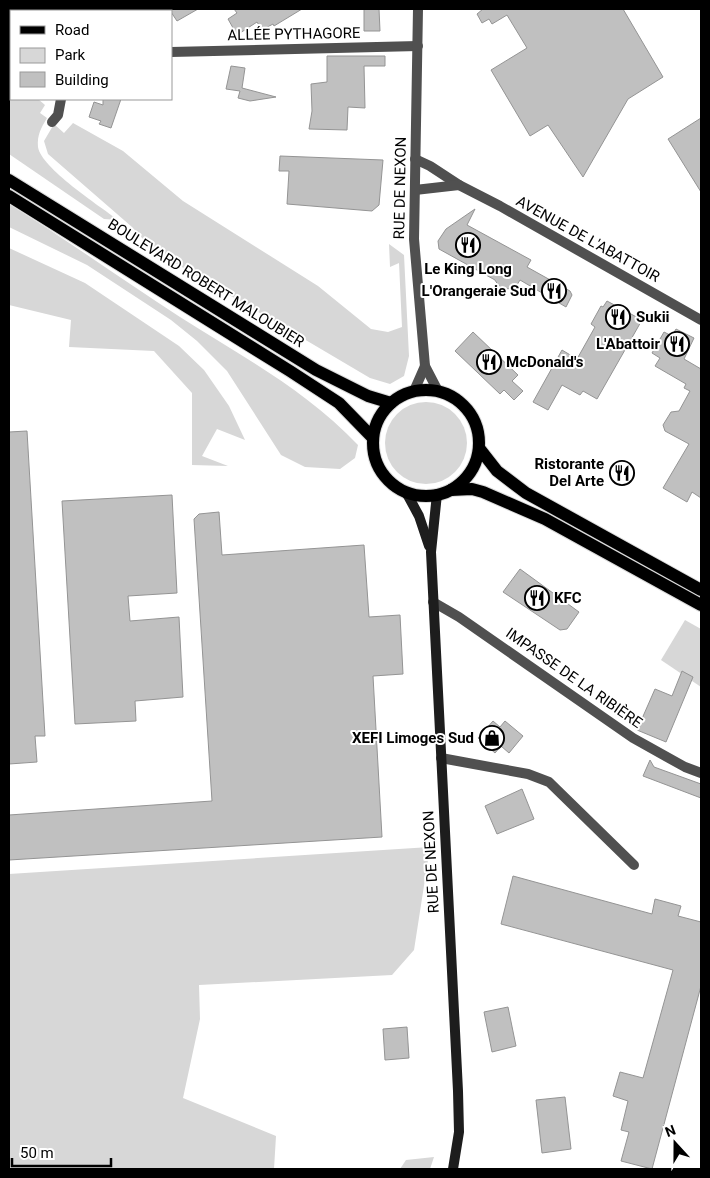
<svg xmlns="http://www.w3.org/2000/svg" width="710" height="1178" font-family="Roboto,sans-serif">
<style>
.green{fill:#d7d7d7}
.building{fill:#c0c0c0;stroke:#949494}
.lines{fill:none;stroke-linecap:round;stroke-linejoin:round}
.primary-casing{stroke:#dbdbdb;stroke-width:14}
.minor{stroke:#505050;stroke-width:10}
.tertiary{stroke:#505050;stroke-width:10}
.secondary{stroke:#1d1d1d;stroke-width:10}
.primary{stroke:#000;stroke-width:12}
.labels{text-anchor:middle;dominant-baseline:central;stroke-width:4;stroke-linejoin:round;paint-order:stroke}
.street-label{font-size:15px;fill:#000;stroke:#fff}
.poi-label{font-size:15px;font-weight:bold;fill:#000;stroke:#fff;text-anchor:end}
</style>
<rect width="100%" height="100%" fill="#fff"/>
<g class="green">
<path d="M9,75L11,77V99H38L45,105L40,113L47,118C41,128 37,135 38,147C41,168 100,206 118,220L104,219L9,154Z"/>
<polygon points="73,123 123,151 183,201 318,286 371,329 388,332 402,327 399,263 390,267 389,244 404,255 409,356 404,376 390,384 370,378 153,250 132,227 48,154 44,141 54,124 64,133"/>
<path d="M9,204C67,240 123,280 180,317C243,357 306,390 358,445L355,458L340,469L305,467L281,455L227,371L197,341L171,320L87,265L9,227Z"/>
<polygon points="9,248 85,283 179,346 204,370 229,406 245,440 217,429 202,456 228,466 192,465 192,393 154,351 69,347 71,320 9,305"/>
<circle cx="426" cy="443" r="41"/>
<polygon points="685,620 701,629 701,687 661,660"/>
<polygon points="430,847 414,950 392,975 199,985 200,1019 183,1098 276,1136 274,1169 9,1169 9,874"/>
<polygon points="434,1157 430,1169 400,1169 406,1160"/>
</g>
<g class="building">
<polygon points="169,9 198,9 177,21"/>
<polygon points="234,9 302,9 274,26 273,24 262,30 257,22 237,35 228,19 237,13"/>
<polygon points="364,9 379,9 380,31 364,31"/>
<polygon points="483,9 623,9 663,77 628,99 583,177 548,125 530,136 491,70 527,48 507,15 492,24 489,19 482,23 477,14"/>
<polygon points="327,56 385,56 385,66 364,66 365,108 348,107 347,130 309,129 312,111 311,84 327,82"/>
<polygon points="231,66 245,68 242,88 276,97 250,101 238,98 240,91 226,89"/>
<polygon points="103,99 121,99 111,128 99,124 101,121 89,117 94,102 103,105"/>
<polygon points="701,118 701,192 668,139"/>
<polygon points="280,156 383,160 379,205 372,211 287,204 289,171 279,171"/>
<polygon points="475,209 467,225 531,260 527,267 570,291 572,295 566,307 520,280 515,288 505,289 498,285 495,280 439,249 438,241 446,229"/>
<polygon points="607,301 642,320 597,399 583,391 580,395 562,385 548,410 533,402 562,350 577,359 595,327 591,324 601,306 603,307"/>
<polygon points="676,329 694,338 684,359 701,369 701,498 692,492 687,502 663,488 689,444 665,431 663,425 671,412 679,411 690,391 684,388 686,384 655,366 660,358 652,353 664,332 672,336"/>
<polygon points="473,332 518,375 512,381 523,391 514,400 504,390 500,394 455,351"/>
<polygon points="27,431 45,736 35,736 37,762 9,764 9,432"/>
<polygon points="172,495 177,593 128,596 130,621 179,617 183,697 135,701 136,721 75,724 62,501"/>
<polygon points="219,512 222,555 364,545 369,617 400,615 403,674 373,676 382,837 9,860 9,815 212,801 194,519 199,514"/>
<polygon points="520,569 579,612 567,629 560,630 503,592"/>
<polygon points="682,671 693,677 666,742 637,730 655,689 672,696"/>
<polygon points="493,721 500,727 505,721 523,736 509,753 501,746 495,753 478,738"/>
<polygon points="650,760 654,767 701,784 701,798 643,776"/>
<polygon points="522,789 534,819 497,834 485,806"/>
<polygon points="513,876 652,914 655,899 681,906 678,916 701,922 701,986 652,1169 621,1161 629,1132 621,1130 628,1101 613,1096 620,1072 643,1078 673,970 501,924"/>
<polygon points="508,1007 516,1046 492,1052 484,1012"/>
<polygon points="407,1027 409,1058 385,1060 383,1029"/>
<polygon points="565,1097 571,1149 542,1153 536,1100"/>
</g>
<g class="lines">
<defs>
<g id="primary">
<polyline points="9,180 316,370 368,396 391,403"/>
<polyline points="9,196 290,371 339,403 373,438"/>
<circle cx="426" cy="443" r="53"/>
<polyline points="479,448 497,471 526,493 701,590"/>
<polyline points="451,490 472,489 483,492 545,519 701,605"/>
</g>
</defs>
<use href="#primary" class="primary-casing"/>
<g class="minor">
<polyline points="14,9 16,11"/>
<polyline points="171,52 418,46"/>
<polyline points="52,122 58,115 61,99"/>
<polyline points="415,159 430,166 459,185 500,206 701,320"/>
<polyline points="415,190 459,185"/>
<polyline points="433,602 459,617 633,738 685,767 701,773"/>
<polyline points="441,758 528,774 549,782 634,865"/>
</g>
<g class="tertiary">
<polyline points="418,9 414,239 425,366 438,391"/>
<polyline points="414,391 425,366"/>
</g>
<g class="secondary">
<polyline points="406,492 419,516 429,546"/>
<polyline points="437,494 431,552 458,1091 459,1132 453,1169"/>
</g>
<use href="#primary" class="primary"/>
</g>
<defs>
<symbol id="restaurant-ring" viewBox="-11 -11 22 22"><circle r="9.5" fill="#fff" stroke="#000" stroke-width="1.5"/><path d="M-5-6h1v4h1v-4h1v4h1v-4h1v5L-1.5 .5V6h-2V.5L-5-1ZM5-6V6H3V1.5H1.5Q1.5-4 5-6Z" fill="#000"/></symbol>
<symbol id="shop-ring" viewBox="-11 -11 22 22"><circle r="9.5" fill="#fff" stroke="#000" stroke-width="1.5"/><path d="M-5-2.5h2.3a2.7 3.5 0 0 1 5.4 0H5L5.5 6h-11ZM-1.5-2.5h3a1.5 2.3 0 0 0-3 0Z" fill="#000"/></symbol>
</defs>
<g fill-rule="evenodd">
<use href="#restaurant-ring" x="454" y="231" width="28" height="28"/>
<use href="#restaurant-ring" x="540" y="277" width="28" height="28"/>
<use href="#restaurant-ring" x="604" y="303" width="28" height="28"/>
<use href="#restaurant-ring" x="663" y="330" width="28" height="28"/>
<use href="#restaurant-ring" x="475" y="348" width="28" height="28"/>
<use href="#restaurant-ring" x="608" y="459" width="28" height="28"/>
<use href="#restaurant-ring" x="523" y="584" width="28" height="28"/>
<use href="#shop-ring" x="478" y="724" width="28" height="28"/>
</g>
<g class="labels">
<g class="street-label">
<text transform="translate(294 34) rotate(-1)">ALLÉE PYTHAGORE</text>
<text transform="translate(400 188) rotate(-89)">RUE DE NEXON</text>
<text transform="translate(588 239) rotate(29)">AVENUE DE L'ABATTOIR</text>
<text transform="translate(206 283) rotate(32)">BOULEVARD ROBERT MALOUBIER</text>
<text transform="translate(574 678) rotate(35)">IMPASSE DE LA RIBIÈRE</text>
<text transform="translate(431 862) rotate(-93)">RUE DE NEXON</text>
</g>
<g class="poi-label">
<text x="468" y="269" text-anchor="middle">Le King Long</text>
<text x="536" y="291">L'Orangeraie Sud</text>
<text x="636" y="317" text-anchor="start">Sukii</text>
<text x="660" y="344">L'Abattoir</text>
<text x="506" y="362" text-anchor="start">McDonald's</text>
<text x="604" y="464">Ristorante<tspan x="604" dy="17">Del Arte</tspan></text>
<text x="554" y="598" text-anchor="start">KFC</text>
<text x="474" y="738">XEFI Limoges Sud</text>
</g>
</g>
<rect width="710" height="1178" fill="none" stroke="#000000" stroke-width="20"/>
<rect x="10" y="10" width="162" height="90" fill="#ffffff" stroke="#999999"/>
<rect x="20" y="26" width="25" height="8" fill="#000000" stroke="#999999"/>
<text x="55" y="35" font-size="15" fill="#000000">Road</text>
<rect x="20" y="48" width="25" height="15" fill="#d7d7d7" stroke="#999999"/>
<text x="55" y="60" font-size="15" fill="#000000">Park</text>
<rect x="20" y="72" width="25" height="15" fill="#c0c0c0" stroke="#999999"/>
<text x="55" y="85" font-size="15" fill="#000000">Building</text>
<g transform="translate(675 1143) rotate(339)" stroke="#ffffff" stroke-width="4" paint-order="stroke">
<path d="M0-4L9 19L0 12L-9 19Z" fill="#000000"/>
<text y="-8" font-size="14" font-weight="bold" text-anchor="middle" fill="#000000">N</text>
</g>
<path d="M12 1158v8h99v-8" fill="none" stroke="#000000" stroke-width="2.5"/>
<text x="20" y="1158" font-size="15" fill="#000000" stroke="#ffffff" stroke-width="4" paint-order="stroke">50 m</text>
</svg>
